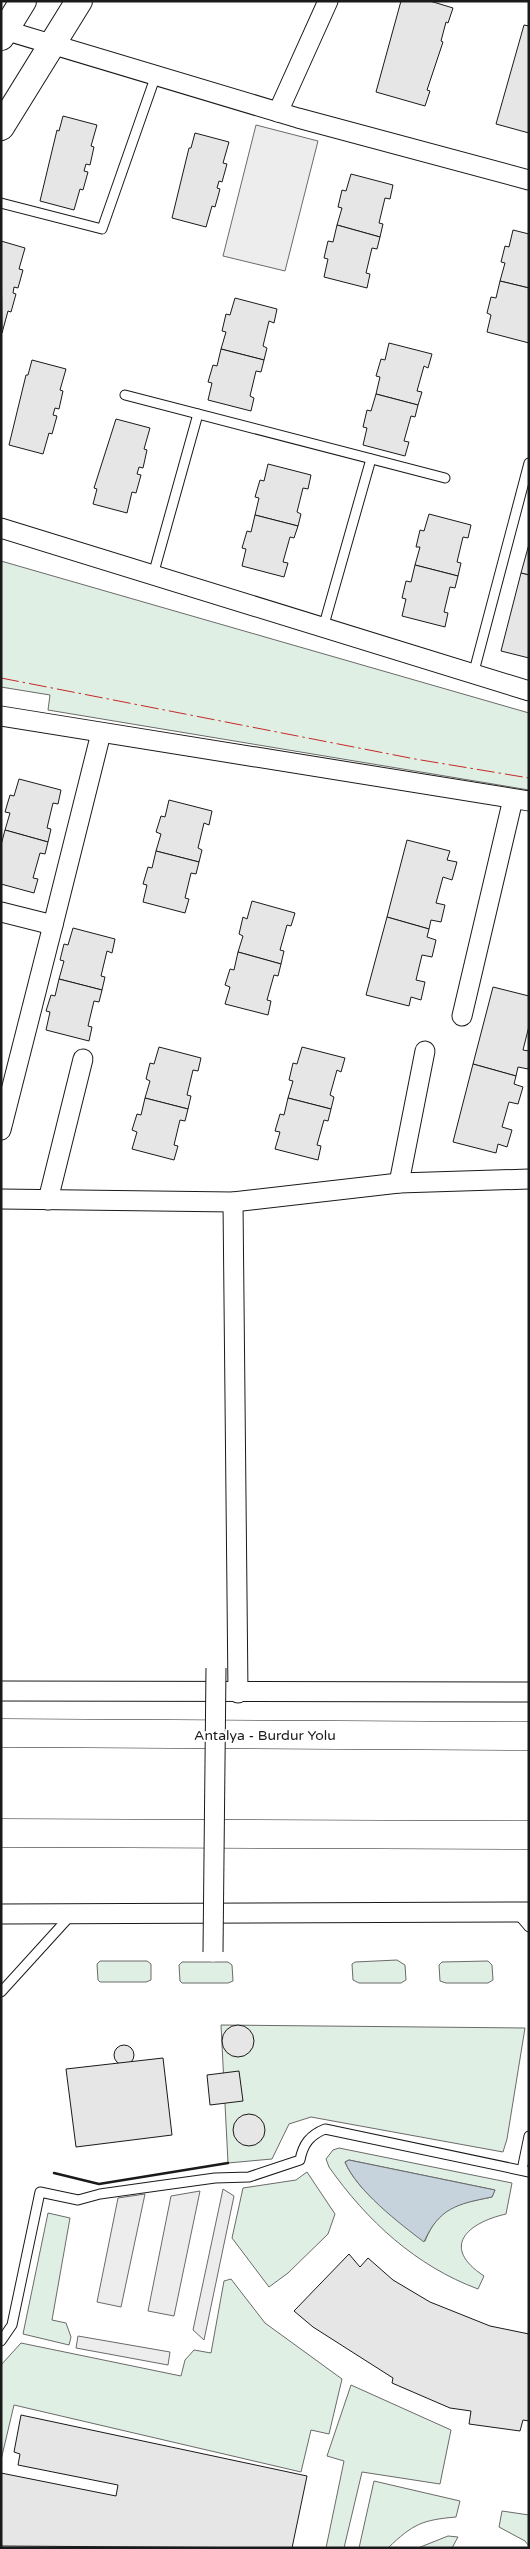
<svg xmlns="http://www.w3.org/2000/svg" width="530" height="2549" font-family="'Varela Round',sans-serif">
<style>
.green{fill:#e0efe3;stroke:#6a6a6a;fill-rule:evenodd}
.parking{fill:#ededed;stroke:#6a6a6a}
.water{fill:#c6d2dc;stroke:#6a6a6a}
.building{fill:#e6e6e6;stroke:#1a1a1a}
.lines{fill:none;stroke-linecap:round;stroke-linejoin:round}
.lane-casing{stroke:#1a1a1a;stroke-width:11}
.street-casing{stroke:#1a1a1a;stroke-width:21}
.secondary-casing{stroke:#1a1a1a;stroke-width:28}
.highway-casing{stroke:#1a1a1a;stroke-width:29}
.lane{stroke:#fff;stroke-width:9}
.street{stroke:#fff;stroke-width:19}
.secondary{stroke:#fff;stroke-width:26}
.highway{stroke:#fff;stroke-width:28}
.street-bridge-casing{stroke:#1a1a1a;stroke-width:21;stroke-linecap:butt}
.street-bridge{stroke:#fff;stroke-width:19}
.wall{stroke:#1a1a1a;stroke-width:2.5}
.power{stroke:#c62828;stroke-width:1;stroke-dasharray:18 4 2.5 4;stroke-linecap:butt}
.labels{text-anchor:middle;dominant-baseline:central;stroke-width:4;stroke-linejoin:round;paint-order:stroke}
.street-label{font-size:14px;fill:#1a1a1a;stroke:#fff}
</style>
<rect width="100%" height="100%" fill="#fff"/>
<g class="green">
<polygon points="1,561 529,713 529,790 48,710 50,695 1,687"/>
<polygon points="397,1960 405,1965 406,1980 401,1983 359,1983 353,1980 352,1964 355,1962"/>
<polygon points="100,1961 147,1961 151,1964 151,1980 146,1982 100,1982 98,1980 97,1964"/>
<polygon points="488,1961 492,1965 493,1980 488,1983 446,1983 440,1981 439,1965 442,1962"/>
<polygon points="182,1962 228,1962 232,1965 233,1981 228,1983 182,1983 180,1981 179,1965"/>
<polygon points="221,2025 525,2028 507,2139 503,2152 311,2117 289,2124 272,2159 228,2163"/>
<path d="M339,2148L512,2183L506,2214C467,2223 440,2247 484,2276L478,2289C416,2266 367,2221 329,2167L326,2159L333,2150ZM349,2160L495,2190L492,2197C457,2204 439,2206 425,2241C400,2223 357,2191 345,2162Z"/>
<polygon points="307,2172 335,2214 328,2234 288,2273 269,2287 232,2238 243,2188 296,2180"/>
<polygon points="48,2213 70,2218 52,2320 66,2323 71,2337 69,2345 23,2334"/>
<polygon points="231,2279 265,2323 342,2379 329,2434 311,2430 301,2472 14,2405 1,2460 1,2365 21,2343 181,2376 185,2360 194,2350 211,2353 224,2281"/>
<polygon points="351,2385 451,2430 440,2484 362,2472 344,2548 326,2548 344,2461 327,2456"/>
<path d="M374,2481L460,2501L456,2517C422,2520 413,2524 388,2548H359Z"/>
<polygon points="502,2511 529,2515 529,2546 525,2541 499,2527"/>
<polygon points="448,2536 458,2537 452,2548 418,2548"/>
</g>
<g class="parking">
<polygon points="256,125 318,141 285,271 223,256"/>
<polygon points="223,2189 234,2196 204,2340 193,2330"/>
<polygon points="200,2191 174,2316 148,2311 171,2196"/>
<polygon points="145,2194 121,2307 97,2302 118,2198"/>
<polygon points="78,2336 170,2352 168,2365 76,2348"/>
</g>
<path class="water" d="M349,2160L495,2190L492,2197C457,2204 439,2208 424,2242C399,2223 357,2191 345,2162Z"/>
<g class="building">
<polygon points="401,1 430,1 453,8 448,23 446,22 441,41 443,42 427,90 430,91 425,106 376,92"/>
<polygon points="524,25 529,26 529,133 496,124"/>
<polygon points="63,116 97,125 91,146 94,147 90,165 86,164 84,171 88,172 83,190 80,189 74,210 40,201 57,130 59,131"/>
<polygon points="195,133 229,142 223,163 227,164 222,182 219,181 217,188 220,189 215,207 212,206 206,227 172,218 189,148 191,148"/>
<polygon points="351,174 393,185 390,199 385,198 379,223 383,224 380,237 337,225 342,208 338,207 342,190 346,191"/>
<polygon points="337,225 380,237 377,249 372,248 366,273 370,274 367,288 324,277 328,259 324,258 328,241 333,242"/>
<polygon points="513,230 529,234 529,288 500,281 505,263 501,262 505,246 509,247"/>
<polygon points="1,241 25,248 19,269 23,270 18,288 14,287 13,293 16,294 11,312 8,311 2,333"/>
<polygon points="500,281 529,288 529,343 487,332 491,315 487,313 491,297 496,298"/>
<polygon points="235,298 277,309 274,323 269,321 263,346 267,348 264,360 221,349 226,332 222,331 226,314 230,315"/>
<polygon points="389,343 432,354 428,368 424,366 417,391 422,392 418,405 376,394 380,377 376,376 381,359 385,360"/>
<polygon points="221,349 264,360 261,372 256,371 250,396 254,398 251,411 208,400 212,383 208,382 213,365 217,366"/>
<polygon points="32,360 66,369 60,390 63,391 59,409 55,408 53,415 57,416 52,434 49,433 43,454 9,445 26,375 28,375"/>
<polygon points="376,394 418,405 415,417 411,416 404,441 409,442 405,456 363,445 367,428 363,427 367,410 371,411"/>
<polygon points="116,419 150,428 144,449 147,450 143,468 139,467 137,474 141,475 136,493 132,492 127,513 93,504 97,489 94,488"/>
<polygon points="268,464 311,475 308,489 303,488 297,512 301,514 298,526 255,515 259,498 255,497 260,480 264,481"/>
<polygon points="429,514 471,525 468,538 463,537 457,562 461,563 458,576 415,565 420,547 416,547 420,530 424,531"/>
<polygon points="255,515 298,526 294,538 290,537 283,562 288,563 284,577 242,566 246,549 242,548 247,531 251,532"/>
<polygon points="529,544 529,575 521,573"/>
<polygon points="415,565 458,576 455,588 450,587 444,612 448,613 445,627 402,616 406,599 402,598 406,581 411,582"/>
<polygon points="521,573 529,575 529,658 501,651"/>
<polygon points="19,779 61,790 58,804 53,803 47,828 51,829 48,842 5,830 10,813 5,812 10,795 14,796"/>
<polygon points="169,800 212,811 209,825 204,823 198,848 202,850 199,862 156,851 161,834 156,832 161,816 165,817"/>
<polygon points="5,830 48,842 45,854 40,853 33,878 38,879 34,893 1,884 1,845"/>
<polygon points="407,840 450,851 447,860 457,862 452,880 443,877 436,903 445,905 441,922 431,920 429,929 387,917"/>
<polygon points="156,851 199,862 196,874 191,873 185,898 189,899 185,913 143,902 147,885 143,884 148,867 152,868"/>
<polygon points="252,901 295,913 291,926 287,925 280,950 284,951 281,964 238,952 243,936 239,934 243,917 247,919"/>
<polygon points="387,917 429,929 427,937 436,940 432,957 422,955 416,980 425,982 421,1000 411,997 409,1006 366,995"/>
<polygon points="73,928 115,939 112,953 107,951 101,976 105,977 102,990 59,979 64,961 60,960 64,944 68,945"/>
<polygon points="238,952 281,964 278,976 274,975 267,1000 271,1001 268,1015 225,1004 230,987 225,985 230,969 234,970"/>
<polygon points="59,979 102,990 99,1002 94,1001 88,1026 92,1027 89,1041 46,1030 50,1012 46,1011 51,995 55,996"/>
<polygon points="493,987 529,996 529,1026 523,1050 529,1051 529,1065 528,1069 518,1067 516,1076 473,1064"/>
<polygon points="159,1047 201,1058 198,1071 193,1070 187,1095 191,1096 188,1109 145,1098 150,1081 146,1079 150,1063 154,1064"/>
<polygon points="302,1047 345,1058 341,1072 337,1070 330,1095 334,1097 331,1109 288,1098 293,1081 289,1080 293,1063 297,1064"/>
<polygon points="473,1064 516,1076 514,1084 523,1087 518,1104 509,1102 502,1127 512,1130 507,1147 498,1144 496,1153 453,1142"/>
<polygon points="145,1098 188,1109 185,1121 180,1120 174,1145 178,1146 174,1160 132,1149 137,1132 132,1130 137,1114 141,1115"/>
<polygon points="288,1098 331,1109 328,1121 324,1120 317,1145 321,1146 318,1160 275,1149 280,1132 275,1131 280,1114 284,1115"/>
<circle cx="238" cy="2041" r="16"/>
<circle cx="124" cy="2055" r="10"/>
<polygon points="163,2058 172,2135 76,2147 66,2069"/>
<polygon points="239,2071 243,2101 210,2105 207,2075"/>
<circle cx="249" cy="2130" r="16"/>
<polygon points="349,2254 360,2267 368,2258 393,2280 430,2302 490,2326 529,2334 529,2421 523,2420 520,2431 469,2424 471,2411 450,2408 392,2383 393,2378 313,2327 294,2311"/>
<polygon points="21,2415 307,2476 292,2548 1,2546 1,2473 116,2496 118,2485 18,2465 20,2454 14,2452"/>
</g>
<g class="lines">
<defs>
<g id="lane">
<polyline points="1,203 102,229 156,75"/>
<polyline points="125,395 445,478"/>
<polyline points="153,575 198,414"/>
<polyline points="323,628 371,459"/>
<polyline points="473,675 529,463"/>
<polyline points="517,1913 529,1927"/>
<polyline points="1,1992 72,1914"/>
<polyline points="522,2170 529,2136"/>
<path d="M1,2341L12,2325L40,2192L78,2200L100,2194L157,2186L215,2178L249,2177L300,2160C303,2144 310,2135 325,2129L529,2172"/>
</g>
<g id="street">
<polyline points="1,29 298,118 529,180"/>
<polyline points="278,112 328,1"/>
<polyline points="1,528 529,691"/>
<polyline points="1,716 529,801"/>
<polyline points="1,912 53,925 101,733"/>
<polyline points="462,1016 513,799"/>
<polyline points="1,1130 53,925"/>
<polyline points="399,1183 425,1051"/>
<polyline points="1,1199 233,1202 399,1183 529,1179"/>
<polyline points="48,1200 83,1059"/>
<polyline points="233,1202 238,1693"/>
<polyline points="1,1691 529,1692"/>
<polyline points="1,1914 529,1912"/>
</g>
<g id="secondary">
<polyline points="1,37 23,1"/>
<polyline points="1,127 79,1"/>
</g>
<g id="highway">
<polyline points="1,1733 529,1736"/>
<polyline points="1,1833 529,1835"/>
</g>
</defs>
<use href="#lane" class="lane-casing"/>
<use href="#street" class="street-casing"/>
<use href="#secondary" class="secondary-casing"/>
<use href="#highway" class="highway-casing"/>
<use href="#lane" class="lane"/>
<use href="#street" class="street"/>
<use href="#secondary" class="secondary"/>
<use href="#highway" class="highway"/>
<defs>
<polyline id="street-bridge" points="213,1952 216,1668"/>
</defs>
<use href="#street-bridge" class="street-bridge-casing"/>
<use href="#street-bridge" class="street-bridge"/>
<polyline class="wall" points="54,2173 99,2184 228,2163"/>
<polyline class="power" points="1,678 415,759 529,778"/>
</g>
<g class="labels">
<g class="street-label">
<text x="265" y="1735">Antalya - Burdur Yolu</text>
</g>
</g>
<rect width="530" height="2549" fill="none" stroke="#1a1a1a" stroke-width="5"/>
</svg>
